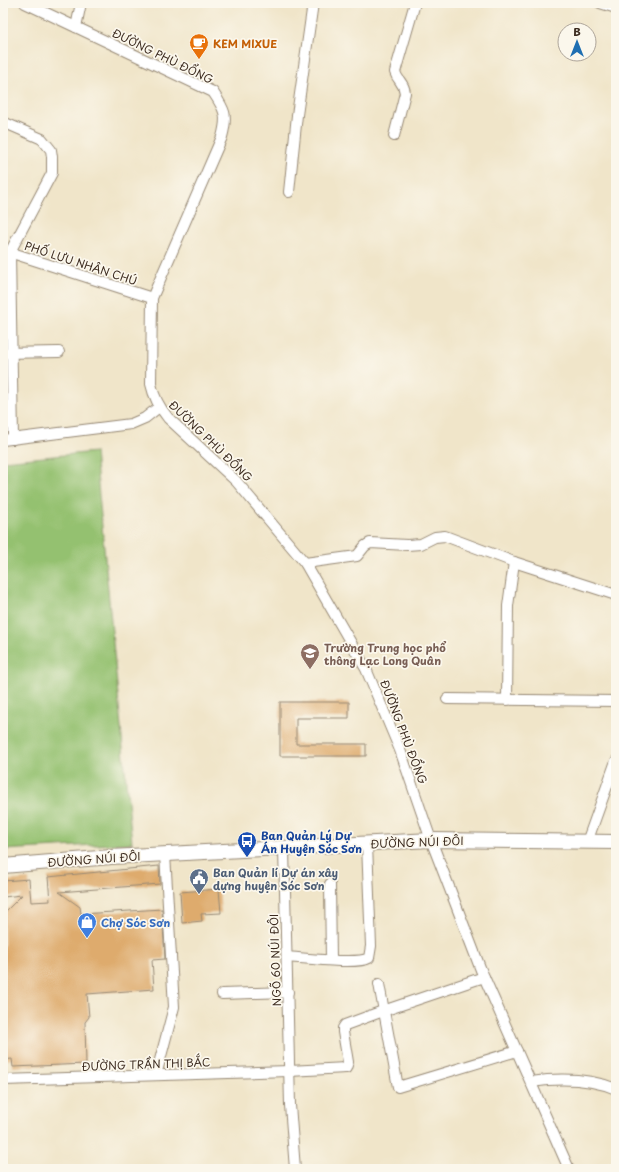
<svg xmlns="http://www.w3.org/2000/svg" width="619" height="1172" font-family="'Playpen Sans',sans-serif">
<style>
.green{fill:#94c170;stroke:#687647}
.building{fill:#deab6d}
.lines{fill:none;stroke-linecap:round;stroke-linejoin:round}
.street-casing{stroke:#968874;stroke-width:12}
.secondary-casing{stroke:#968874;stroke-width:16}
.street{stroke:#fff;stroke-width:10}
.secondary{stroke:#fff;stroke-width:14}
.labels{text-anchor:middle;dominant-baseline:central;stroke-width:3.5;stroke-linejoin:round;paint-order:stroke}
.food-label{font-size:11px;font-weight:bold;fill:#c56008;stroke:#fbf7ec;text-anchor:start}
.street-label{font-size:11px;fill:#3b2a1e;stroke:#fbf7ec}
.education-label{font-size:11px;font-weight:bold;fill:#785e54;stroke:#fbf7ec;text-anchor:start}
.transit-label{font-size:11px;font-weight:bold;fill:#164399;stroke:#fbf7ec;text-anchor:start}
.service-label{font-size:11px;font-weight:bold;fill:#4e5e75;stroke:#fbf7ec;text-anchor:start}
.shop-label{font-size:11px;font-weight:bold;fill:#366cbe;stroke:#fbf7ec;text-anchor:start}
</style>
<rect width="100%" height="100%" fill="#fbf7ec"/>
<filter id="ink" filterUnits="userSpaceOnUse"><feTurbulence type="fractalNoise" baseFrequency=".025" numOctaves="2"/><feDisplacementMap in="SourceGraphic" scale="8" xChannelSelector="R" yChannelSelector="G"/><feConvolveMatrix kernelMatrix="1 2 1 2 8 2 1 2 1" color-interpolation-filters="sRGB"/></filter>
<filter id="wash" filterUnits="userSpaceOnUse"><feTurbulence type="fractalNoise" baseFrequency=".012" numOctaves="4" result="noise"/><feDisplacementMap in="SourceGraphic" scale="16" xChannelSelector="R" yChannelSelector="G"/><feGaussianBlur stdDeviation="0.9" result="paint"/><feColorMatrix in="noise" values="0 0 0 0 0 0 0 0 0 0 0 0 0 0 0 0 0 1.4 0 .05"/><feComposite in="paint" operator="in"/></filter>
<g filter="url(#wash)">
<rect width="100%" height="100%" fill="#f0e5c9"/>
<polygon class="green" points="95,452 132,843 3,850 3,461"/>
<g id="blocks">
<g class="building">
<polygon points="280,702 349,702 349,718 296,718 296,744 366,744 366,756 280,756"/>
<polygon points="159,866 160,884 59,892 80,907 81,914 162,909 165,959 152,960 154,989 87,994 89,1017 85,1022 86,1064 13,1067 12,1059 3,1060 3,945 4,945 3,914 22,895 3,897 3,881 29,879 31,902 50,901 48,877"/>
<polygon points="219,889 221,913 201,914 202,921 182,923 180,892"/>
</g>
</g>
</g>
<g filter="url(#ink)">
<use href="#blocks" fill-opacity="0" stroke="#968874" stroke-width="1"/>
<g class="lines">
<defs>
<g id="street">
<path d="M25,3L213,92C225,110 228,115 222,137L152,298L151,384C154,398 159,407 168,418L236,481L305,563L366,669L400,750L431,840L481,970L569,1169"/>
<polyline points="600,3 616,8"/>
<polyline points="76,27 81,3"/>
<polyline points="3,122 42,139 51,150 52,157 52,173 10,252 13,439"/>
<path d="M394,136L405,93C404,82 398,82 395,72L415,3"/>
<polyline points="289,192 297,115 313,3"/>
<polyline points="3,250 152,298"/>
<polyline points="3,353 59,352"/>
<polyline points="3,440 131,424 145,418 159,407"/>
<polyline points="305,563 357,556 365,546 370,543 407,545 421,544 435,537 445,536 514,562 616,595"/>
<polyline points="447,699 616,701"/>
<polyline points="507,700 508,606 514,562"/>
<polyline points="587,842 616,761"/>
<polyline points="284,848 290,1105 295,1169"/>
<polyline points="330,884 331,960"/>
<path d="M287,957C303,958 357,965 369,958L371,946L367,844"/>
<polyline points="379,984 398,1087 517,1051"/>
<polyline points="222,994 288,992"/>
<polyline points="156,1075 174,1007 165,854"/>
<polyline points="3,1080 289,1071 346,1068 348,1062 343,1032 343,1028 345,1025 383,1011 484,977"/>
<path d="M531,1082C559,1078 589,1078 616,1089"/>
</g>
<polyline id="secondary" points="3,866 111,857 431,840 616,842"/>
</defs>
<use href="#street" class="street-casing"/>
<use href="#secondary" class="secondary-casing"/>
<use href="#street" class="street"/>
<use href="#secondary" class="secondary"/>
</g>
</g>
<defs>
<symbol id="cafe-pin" viewBox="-11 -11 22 30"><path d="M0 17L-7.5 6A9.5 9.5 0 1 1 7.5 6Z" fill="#e8710a" stroke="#fbf7ec"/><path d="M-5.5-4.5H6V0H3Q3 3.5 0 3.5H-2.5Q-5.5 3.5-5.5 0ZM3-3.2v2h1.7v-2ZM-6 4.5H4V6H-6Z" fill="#fff"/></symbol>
<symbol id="school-pin" viewBox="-11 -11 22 30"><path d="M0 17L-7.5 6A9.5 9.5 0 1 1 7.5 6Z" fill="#8d6e63" stroke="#fbf7ec"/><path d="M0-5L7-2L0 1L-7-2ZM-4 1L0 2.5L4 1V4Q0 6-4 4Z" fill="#fff"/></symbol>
<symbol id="bus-pin" viewBox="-11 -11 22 30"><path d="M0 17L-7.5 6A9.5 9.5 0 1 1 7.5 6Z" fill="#1a4fb4" stroke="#fbf7ec"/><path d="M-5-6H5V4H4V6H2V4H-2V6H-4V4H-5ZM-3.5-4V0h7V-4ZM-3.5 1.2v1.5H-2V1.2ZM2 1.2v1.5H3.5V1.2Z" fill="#fff"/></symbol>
<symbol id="civic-pin" viewBox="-11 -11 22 30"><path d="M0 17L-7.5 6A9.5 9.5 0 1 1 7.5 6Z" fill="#5c6f8a" stroke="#fbf7ec"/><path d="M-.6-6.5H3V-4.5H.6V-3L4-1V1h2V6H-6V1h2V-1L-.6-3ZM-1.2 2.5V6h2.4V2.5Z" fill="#fff"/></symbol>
<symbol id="shop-pin" viewBox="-11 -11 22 30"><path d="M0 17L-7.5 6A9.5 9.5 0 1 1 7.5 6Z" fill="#3f7fe0" stroke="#fbf7ec"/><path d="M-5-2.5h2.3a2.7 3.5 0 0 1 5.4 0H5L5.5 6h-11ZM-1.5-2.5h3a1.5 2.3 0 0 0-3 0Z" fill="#fff"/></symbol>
</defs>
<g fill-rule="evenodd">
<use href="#cafe-pin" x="188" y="32" width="22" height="30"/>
<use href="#school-pin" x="299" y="642" width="22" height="30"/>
<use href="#bus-pin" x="236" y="830" width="22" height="30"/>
<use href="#civic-pin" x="188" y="867" width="22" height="30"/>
<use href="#shop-pin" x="76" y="911" width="22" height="30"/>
</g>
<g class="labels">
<g class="food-label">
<text x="213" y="43">KEM MIXUE</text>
</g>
<g class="street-label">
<text transform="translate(163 56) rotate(26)">ĐƯỜNG PHÙ ĐỔNG</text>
<text transform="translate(81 263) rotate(18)">PHỐ LƯU NHÂN CHÚ</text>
<text transform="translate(211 441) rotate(44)">ĐƯỜNG PHÙ ĐỔNG</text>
<text transform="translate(404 732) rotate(69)">ĐƯỜNG PHÙ ĐỔNG</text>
<text transform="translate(417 842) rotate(-2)">ĐƯỜNG NÚI ĐÔI</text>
<text transform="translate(94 859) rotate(-4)">ĐƯỜNG NÚI ĐÔI</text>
<text transform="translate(275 960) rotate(-92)">NGÕ 60 NÚI ĐÔI</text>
<text transform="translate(146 1064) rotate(-2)">ĐƯỜNG TRẦN THỊ BẮC</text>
</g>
<g class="education-label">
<text x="324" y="647">Trường Trung học phổ<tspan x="324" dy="13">thông Lạc Long Quân</tspan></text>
</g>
<g class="transit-label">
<text x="261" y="835">Ban Quản Lý Dự<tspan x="261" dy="13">Án Huyện Sóc Sơn</tspan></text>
</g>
<g class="service-label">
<text x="213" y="872">Ban Quản lí Dự án xây<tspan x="213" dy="13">dựng huyện Sóc Sơn</tspan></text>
</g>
<g class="shop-label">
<text x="101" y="922">Chợ Sóc Sơn</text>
</g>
</g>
<rect width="619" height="1172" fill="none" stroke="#fbf7ec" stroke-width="16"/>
<g transform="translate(577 42)"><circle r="19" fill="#fbf7ec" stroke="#aea59a"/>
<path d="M0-3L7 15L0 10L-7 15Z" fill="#1f6fb2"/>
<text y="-6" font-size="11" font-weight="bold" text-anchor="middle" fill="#3b2a1e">B</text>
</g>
</svg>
